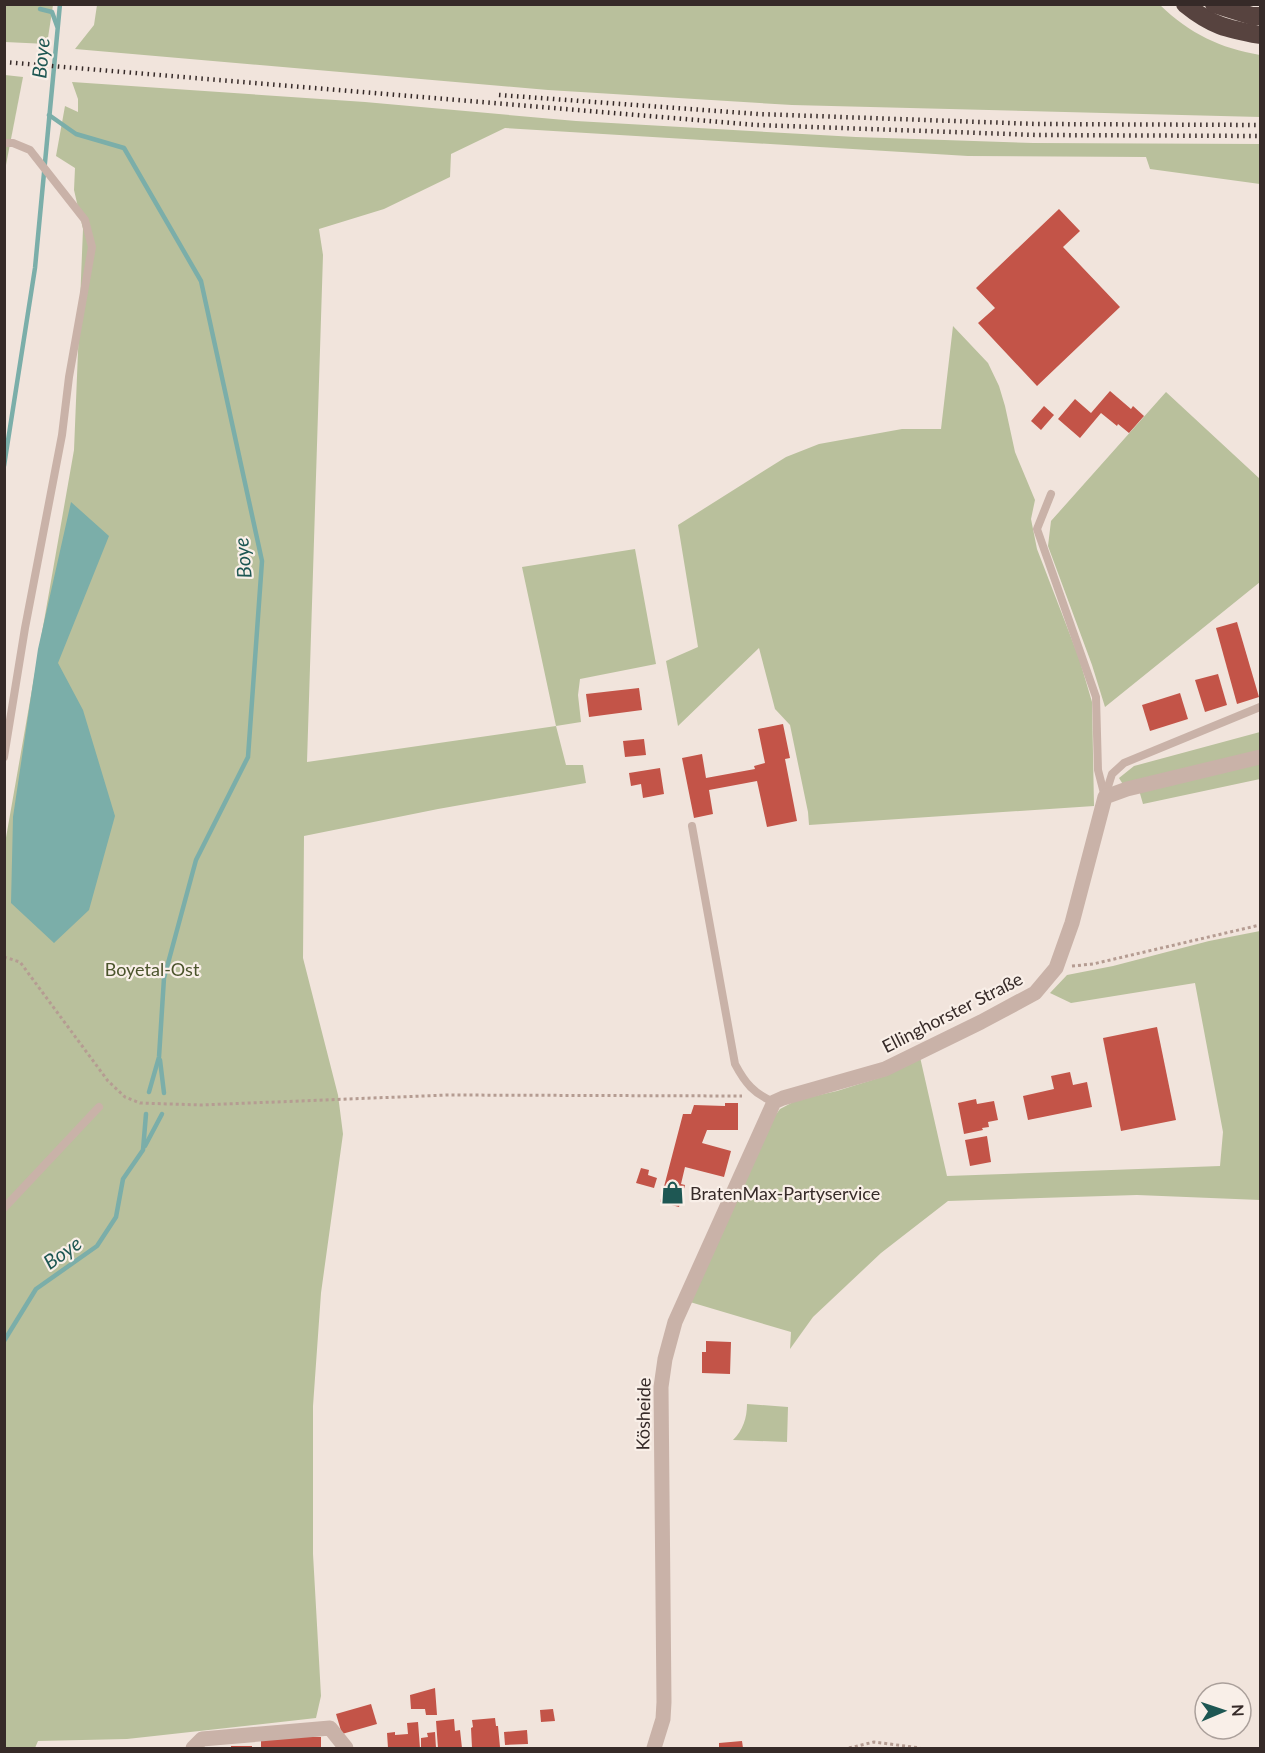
<svg xmlns="http://www.w3.org/2000/svg" width="1265" height="1753" font-family="Lato,sans-serif">
<style>
.green{fill:#b9c09c}
.water{fill:#7baea9}
.lines{fill:none;stroke-linecap:round;stroke-linejoin:round}
.stream{stroke:#7baea9;stroke-width:4.5}
.building{fill:#c35448}
.path{stroke:#b59c92;stroke-width:3;stroke-dasharray:3 3;stroke-linecap:butt}
.service{stroke:#c9b2a8;stroke-width:8}
.minor{stroke:#c9b2a8;stroke-width:15}
.motorway{stroke:#57433f;stroke-width:18}
.rail{stroke:#362a28;stroke-width:4.5;stroke-dasharray:1.5 4.5;stroke-linecap:butt}
.labels{text-anchor:middle;dominant-baseline:central;stroke-width:4.5;stroke-linejoin:round;paint-order:stroke}
.park-label{font-size:18px;fill:#4b542c;stroke:#f9efe8}
.street-label{font-size:18px;fill:#362a28;stroke:#f9efe8}
.poi-label{font-size:18px;fill:#362a28;stroke:#f9efe8;text-anchor:start}
.water-label{font-size:20px;font-style:italic;fill:#1e5753;stroke:#f9efe8}
</style>
<rect width="100%" height="100%" fill="#f1e4dc"/>
<g class="green">
<polygon points="4,5 53,5 47,44 5,42"/>
<path d="M97,5H1160C1190,34 1220,48 1260,55V117L792,105L548,90L75,49L94,25Z"/>
<polygon points="5,75 23,77 5,170"/>
<polygon points="72,82 365,102 576,121 856,137 1033,143 1260,144 1260,184 1150,169 1146,157 968,156 505,128 451,154 450,177 384,209 319,229 323,255 307,762 556,726 522,567 635,549 656,664 580,679 578,695 581,722 556,726 566,765 583,765 586,783 438,809 304,836 303,958 338,1095 343,1134 321,1293 313,1406 313,1554 321,1696 316,1718 127,1739 38,1741 35,1748 5,1748 4,849 74,450 83,229 74,190 75,168 56,156 65,106 78,112 78,99"/>
<polygon points="953,326 988,363 999,386 1005,406 1015,452 1035,500 1031,519 1037,549 1079,658 1092,702 1094,806 809,825 808,812 790,725 775,709 759,648 678,726 666,661 698,647 678,525 786,457 819,444 902,429 941,429"/>
<polygon points="1166,392 1260,479 1260,582 1105,707 1092,665 1048,546 1051,521"/>
<polygon points="1260,732 1260,779 1143,804 1137,783 1124,786 1119,778 1134,766"/>
<polygon points="1260,931 1260,1200 1137,1195 948,1201 881,1253 813,1317 790,1349 791,1332 690,1302 774,1117 780,1109 797,1100 837,1091 885,1076 920,1057 947,1176 1220,1166 1223,1132 1195,983 1071,1003 1050,993 1067,975 1113,966 1209,941"/>
<path d="M747,1404L788,1407L787,1442L733,1440C743,1430 747,1418 747,1404Z"/>
</g>
<polygon class="water" points="71,502 109,536 58,663 83,710 115,816 89,910 54,943 11,903 13,817 38,649"/>
<g class="lines">
<g class="stream">
<polyline points="40,9 52,12 57,26"/>
<polyline points="49,115 76,134 124,148 201,281 262,561 248,757 196,860 164,978 159,1057 149,1092"/>
<polyline points="4,466 35,268 60,4"/>
<polyline points="160,1060 164,1093"/>
<polyline points="145,1146 162,1114"/>
<polyline points="4,1341 36,1289 97,1246 116,1217 123,1179 143,1150 146,1114"/>
</g>
</g>
<g class="building">
<polygon points="1059,209 1080,231 1063,247 1120,307 1037,386 978,323 995,308 976,288"/>
<polygon points="1110,391 1131,409 1133,406 1144,416 1129,433 1118,424 1117,426 1101,413 1080,438 1058,419 1075,399 1091,413"/>
<polygon points="1044,406 1054,415 1041,430 1031,421"/>
<polygon points="1237,622 1259,697 1237,704 1216,628"/>
<polygon points="1218,674 1227,705 1205,712 1195,680"/>
<polygon points="639,688 642,710 589,717 586,694"/>
<polygon points="1180,693 1188,719 1150,731 1142,705"/>
<polygon points="783,724 790,758 785,759 797,821 767,827 757,781 709,790 713,814 694,818 682,758 702,754 706,778 755,769 754,766 765,763 758,729"/>
<polygon points="644,739 646,755 625,757 623,741"/>
<polygon points="660,768 664,794 643,798 641,784 631,786 629,773"/>
<polygon points="1157,1027 1176,1120 1121,1131 1103,1038"/>
<polygon points="1070,1072 1073,1085 1087,1082 1092,1107 1028,1120 1023,1096 1054,1089 1051,1076"/>
<polygon points="976,1099 977,1104 994,1101 998,1120 988,1122 989,1127 982,1128 983,1130 964,1134 958,1103"/>
<polygon points="725,1103 738,1103 738,1130 707,1130 702,1143 731,1151 724,1177 685,1167 681,1184 685,1185 679,1207 660,1202 683,1114 691,1114 694,1105 725,1106"/>
<polygon points="987,1136 991,1162 970,1166 965,1140"/>
<polygon points="641,1168 649,1170 648,1175 657,1178 654,1188 636,1183"/>
<polygon points="706,1341 731,1342 730,1374 702,1373 702,1352 706,1352"/>
<polygon points="435,1688 437,1715 426,1715 425,1709 411,1709 410,1695"/>
<polygon points="371,1704 377,1724 342,1734 336,1714"/>
<polygon points="553,1709 555,1721 541,1722 540,1710"/>
<polygon points="495,1718 496,1726 498,1726 500,1747 472,1748 471,1728 473,1727 472,1720"/>
<polygon points="454,1719 455,1731 460,1730 462,1748 438,1748 436,1721"/>
<polygon points="418,1722 420,1748 388,1748 387,1733 395,1732 395,1735 408,1734 407,1723"/>
<polygon points="527,1730 528,1744 505,1745 504,1732"/>
<polygon points="435,1732 436,1748 421,1748 421,1738 428,1737 427,1733"/>
<polygon points="287,1736 321,1737 321,1748 261,1748 261,1739"/>
<polygon points="742,1741 743,1748 719,1748 719,1743"/>
<rect x="231" y="1746" width="21" height="2"/>
</g>
<g class="lines">
<g class="path">
<polyline points="4,957 20,962 108,1081 125,1097 140,1103 201,1105 447,1095 742,1096"/>
<polyline points="1072,966 1093,964 1260,925"/>
<polyline points="849,1748 874,1742 920,1748"/>
</g>
<g class="service">
<polyline points="4,143 13,143 30,150 85,220 92,247 69,377 62,435 25,628 4,757"/>
<polyline points="1051,494 1037,529 1096,697 1098,770 1105,797"/>
<polyline points="1105,796 1112,774 1124,763 1260,707"/>
<path d="M692,826L735,1064C745,1083 754,1094 774,1102"/>
<polyline points="4,1208 99,1107"/>
</g>
<g class="minor">
<polyline points="193,1748 202,1739 330,1728 346,1748"/>
<polyline points="654,1748 663,1719 664,1702 661,1387 665,1359 675,1322 774,1102 783,1098 885,1069 981,1022 1035,993 1056,968 1072,923 1105,797 1127,789 1260,757"/>
</g>
<g class="motorway">
<path d="M1185,4C1212,26 1227,29 1260,35"/>
<polyline points="1214,4 1252,16 1260,16"/>
</g>
<g class="rail">
<polyline points="4,62 757,125 1037,135 1260,136"/>
<polyline points="499,95 758,114 1037,124 1260,125"/>
</g>
</g>
<defs>
<symbol id="shop-bare" viewBox="-9 -9 18 18"><path d="M-5-2.5h2.3a2.7 3.5 0 0 1 5.4 0H5L5.5 6h-11ZM-1.5-2.5h3a1.5 2.3 0 0 0-3 0Z" fill="#1e5753" stroke="#f9efe8" stroke-width="2.5" paint-order="stroke"/></symbol>
</defs>
<g fill-rule="evenodd">
<use href="#shop-bare" x="656" y="1176" width="33" height="33"/>
</g>
<g class="labels">
<g class="park-label">
<text x="152" y="969">Boyetal-Ost</text>
</g>
<g class="street-label">
<text transform="translate(952 1012) rotate(-27)">Ellinghorster Straße</text>
<text transform="translate(643 1414) rotate(-89)">Kösheide</text>
</g>
<g class="poi-label">
<text x="690" y="1193">BratenMax-Partyservice</text>
</g>
<g class="water-label">
<text transform="translate(40 58) rotate(-85)">Boye</text>
<text transform="translate(242 558) rotate(-95)">Boye</text>
<text transform="translate(62 1252) rotate(-35)">Boye</text>
</g>
</g>
<rect width="1265" height="1753" fill="none" stroke="#362a28" stroke-width="12"/>
<g transform="translate(1223 1711) rotate(88)"><circle r="28" fill="#f9efe8" stroke="#aba09b" stroke-width="1.5"/>
<path d="M0-4.5L10 22L0 15L-10 22Z" fill="#1e5753"/>
<text y="-9" font-size="16" font-weight="bold" text-anchor="middle" fill="#362a28">N</text>
</g>
</svg>
